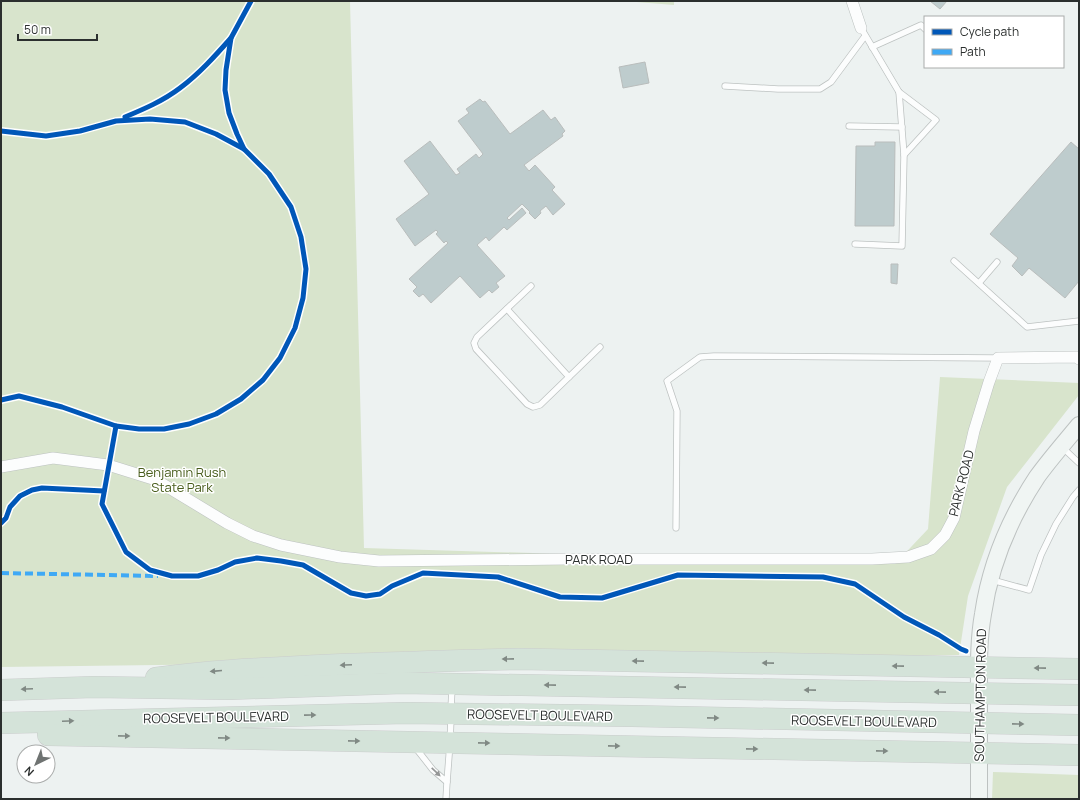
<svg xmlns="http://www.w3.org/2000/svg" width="1080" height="800" font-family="Manrope,sans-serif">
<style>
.green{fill:#d8e4cc}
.building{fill:#becccd;stroke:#b9bdbc}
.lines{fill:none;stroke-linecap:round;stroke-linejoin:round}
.lane-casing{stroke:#bdc2c1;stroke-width:7}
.street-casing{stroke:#bdc2c1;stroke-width:12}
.secondary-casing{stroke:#bdc2c1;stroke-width:18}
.highway-casing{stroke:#cacdcc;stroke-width:22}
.lane{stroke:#fcfdfd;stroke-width:5.5}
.street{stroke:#fcfdfd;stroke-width:11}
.secondary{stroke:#f0f5f3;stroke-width:16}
.highway{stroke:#d4e3d9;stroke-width:21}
.quiet{stroke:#3fa9f5;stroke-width:4;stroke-dasharray:8 4;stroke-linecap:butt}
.cycleway-casing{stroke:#fff;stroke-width:8}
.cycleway{stroke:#0057b8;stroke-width:5}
.oneway{fill:#808984}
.oneway2{fill:#949696}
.labels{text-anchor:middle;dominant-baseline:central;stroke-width:3;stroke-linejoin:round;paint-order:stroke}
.park-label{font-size:13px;fill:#485d1c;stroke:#fff}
.street-label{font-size:13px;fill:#2b2f2e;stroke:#fff}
</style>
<rect width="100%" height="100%" fill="#edf2f1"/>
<g class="green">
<polygon points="1,1 350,1 364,548 895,564 928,529 940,377 1079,383 1079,395 1007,487 968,596 959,655 1,667"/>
<polygon points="624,1 674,1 674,5"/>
<polygon points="993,772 1079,775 1079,799 992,799"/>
</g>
<g class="building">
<polygon points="930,1 947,1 940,9"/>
<polygon points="645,62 649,83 623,88 619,67"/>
<polygon points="480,99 483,102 485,101 510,134 543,110 551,120 555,117 565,131 562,134 563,136 524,165 529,171 535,165 555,187 552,190 565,204 553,215 546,206 540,211 541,213 535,219 529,213 530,212 522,204 507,218 509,220 522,208 526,213 507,230 504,227 489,241 486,237 477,245 505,276 496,283 499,287 492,293 489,290 480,298 460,276 431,303 423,294 419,297 413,291 417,287 409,279 448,243 446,241 444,243 436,234 438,232 436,230 415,246 396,219 429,194 404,161 430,141 456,175 460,173 457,169 476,154 479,158 483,154 458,121 469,113 466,109"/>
<polygon points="875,142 895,142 894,226 855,226 856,146 875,146"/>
<polygon points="1071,142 1079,149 1079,281 1065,298 1029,268 1022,276 1012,266 1018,258 990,234"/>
<polygon points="891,264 898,264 897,284 891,283"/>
</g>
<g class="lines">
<defs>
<g id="lane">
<polyline points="872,47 921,25 925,29"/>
<polyline points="725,86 778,89 820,89 831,82 865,36"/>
<polyline points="899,92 904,155"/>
<polyline points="849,126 902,127"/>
<polyline points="855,244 902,246 904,155 936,120 899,92 861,28"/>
<polyline points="954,261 1027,327 1079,321"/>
<polyline points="979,283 997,262"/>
<polyline points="531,286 477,337 474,343 476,349 527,404 533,407 540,405 600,347"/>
<polyline points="507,309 569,377"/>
<polyline points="1062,447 1079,463"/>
<polyline points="676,528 677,411 667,381 700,357 714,356 998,358"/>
<polyline points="992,580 1029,590 1041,555 1056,524 1073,497 1079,490"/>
<polyline points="451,709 452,688"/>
<polyline points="415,747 433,770 447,782 450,743 451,718"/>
<polyline points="446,799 447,782"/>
</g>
<g id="street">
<polyline points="852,1 861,28"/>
<polyline points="1,467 53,458 108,465 156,480 227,523 253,536 281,545 340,557 379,561 568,559 872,559 908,557 931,549 945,535 954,518 974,431 989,382 998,358 1077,357 1079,359"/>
</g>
<path id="secondary" d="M979,799C979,766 979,732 979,699C979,671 978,642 983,614C990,566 1010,518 1037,477C1050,459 1065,442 1079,425"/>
<g id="highway">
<path d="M156,678C214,670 271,668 329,665C392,663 455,660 518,659L1079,669"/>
<polyline points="1,690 94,687 229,689 403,683 1079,695"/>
<polyline points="1,723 406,713 632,716 1079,725"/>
<polyline points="48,735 1079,755"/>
</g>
</defs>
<use href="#lane" class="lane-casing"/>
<use href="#street" class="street-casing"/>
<use href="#secondary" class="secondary-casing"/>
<use href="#highway" class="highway-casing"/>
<use href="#lane" class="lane"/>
<use href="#street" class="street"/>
<use href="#secondary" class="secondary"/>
<use href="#highway" class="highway"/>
<polyline class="quiet" points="1,573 158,576"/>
<defs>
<g id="cycleway">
<path d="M125,117C144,109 163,101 180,88C199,74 215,56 231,38"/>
<polyline points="1,131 46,136 80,131 116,121 150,119 185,122 216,134 244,149 269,174 291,207 301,237 306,269 303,298 295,328 280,358 263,380 241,399 216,414 189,424 164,429 139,429 116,426"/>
<polyline points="244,149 237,134 229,113 225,90 226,70 231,38 251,1"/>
<polyline points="1,400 19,396 62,407 116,426 102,504 126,552 150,570 172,576 198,576 218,570 235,562 257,558 281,561 303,565 351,593 366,596 380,594 392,586 423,573 498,577 560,597 602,598 678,575 823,577 855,584 904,617 939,635 961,649 966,651"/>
<polyline points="1,523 6,518 10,507 20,496 32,490 42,488 104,491"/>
</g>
</defs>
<use href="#cycleway" class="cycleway-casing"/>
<use href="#cycleway" class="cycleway"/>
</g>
<defs><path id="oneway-solid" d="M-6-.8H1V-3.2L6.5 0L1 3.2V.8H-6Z"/></defs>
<g class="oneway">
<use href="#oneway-solid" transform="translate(508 659) rotate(179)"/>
<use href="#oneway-solid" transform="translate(638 661) rotate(-179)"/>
<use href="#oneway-solid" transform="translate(768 663) rotate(-179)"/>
<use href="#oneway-solid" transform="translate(346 665) rotate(178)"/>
<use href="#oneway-solid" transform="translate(898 666) rotate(-179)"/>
<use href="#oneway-solid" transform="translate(1040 668) rotate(-179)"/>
<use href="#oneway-solid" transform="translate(216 671) rotate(175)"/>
<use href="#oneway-solid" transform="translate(550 685) rotate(-179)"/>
<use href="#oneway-solid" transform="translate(680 687) rotate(-179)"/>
<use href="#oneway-solid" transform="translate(27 689) rotate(178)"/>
<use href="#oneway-solid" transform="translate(810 690) rotate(-179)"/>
<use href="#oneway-solid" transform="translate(940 692) rotate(-179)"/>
<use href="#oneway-solid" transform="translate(310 715) rotate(-1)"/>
<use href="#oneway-solid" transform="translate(713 718) rotate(1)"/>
<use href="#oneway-solid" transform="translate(68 721) rotate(-2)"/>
<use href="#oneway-solid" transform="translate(1018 724) rotate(1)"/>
<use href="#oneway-solid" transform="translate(124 736) rotate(1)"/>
<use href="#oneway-solid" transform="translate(224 738) rotate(1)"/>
<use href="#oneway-solid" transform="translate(354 741) rotate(1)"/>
<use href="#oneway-solid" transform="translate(484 743) rotate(1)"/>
<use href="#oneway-solid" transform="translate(614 746) rotate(1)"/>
<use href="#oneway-solid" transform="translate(752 749) rotate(1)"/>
<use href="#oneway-solid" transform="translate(882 751) rotate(1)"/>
</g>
<use class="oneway2" href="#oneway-solid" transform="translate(436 772) rotate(44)"/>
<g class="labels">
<g class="park-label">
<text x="182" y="472">Benjamin Rush<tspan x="182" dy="15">State Park</tspan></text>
</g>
<g class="street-label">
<text transform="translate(961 483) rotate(-76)">PARK ROAD</text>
<text x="599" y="559">PARK ROAD</text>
<text transform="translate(980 695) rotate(-89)">SOUTHAMPTON ROAD</text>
<text transform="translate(540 715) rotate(1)">ROOSEVELT BOULEVARD</text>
<text transform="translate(216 717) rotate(-1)">ROOSEVELT BOULEVARD</text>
<text transform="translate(864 721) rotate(1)">ROOSEVELT BOULEVARD</text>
</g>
</g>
<rect width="1080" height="800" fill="none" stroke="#2b2f2e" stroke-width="4"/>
<rect x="924" y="16" width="140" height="52" fill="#ffffff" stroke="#aaacab"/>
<rect x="932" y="29" width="20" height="6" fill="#0057b8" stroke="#aaacab"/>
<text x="960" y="36" font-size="12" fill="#2b2f2e">Cycle path</text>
<rect x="932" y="49" width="20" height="6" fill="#3fa9f5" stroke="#aaacab"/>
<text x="960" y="56" font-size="12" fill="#2b2f2e">Path</text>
<g transform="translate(36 764) rotate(223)"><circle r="19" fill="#ffffff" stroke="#aaacab"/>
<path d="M0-3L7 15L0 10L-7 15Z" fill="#6f7372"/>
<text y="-6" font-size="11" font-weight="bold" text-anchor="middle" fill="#2b2f2e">N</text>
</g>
<path d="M18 34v6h79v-6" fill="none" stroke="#2b2f2e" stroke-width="2"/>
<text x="24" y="34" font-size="12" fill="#2b2f2e" stroke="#ffffff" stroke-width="3" paint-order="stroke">50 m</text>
</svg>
